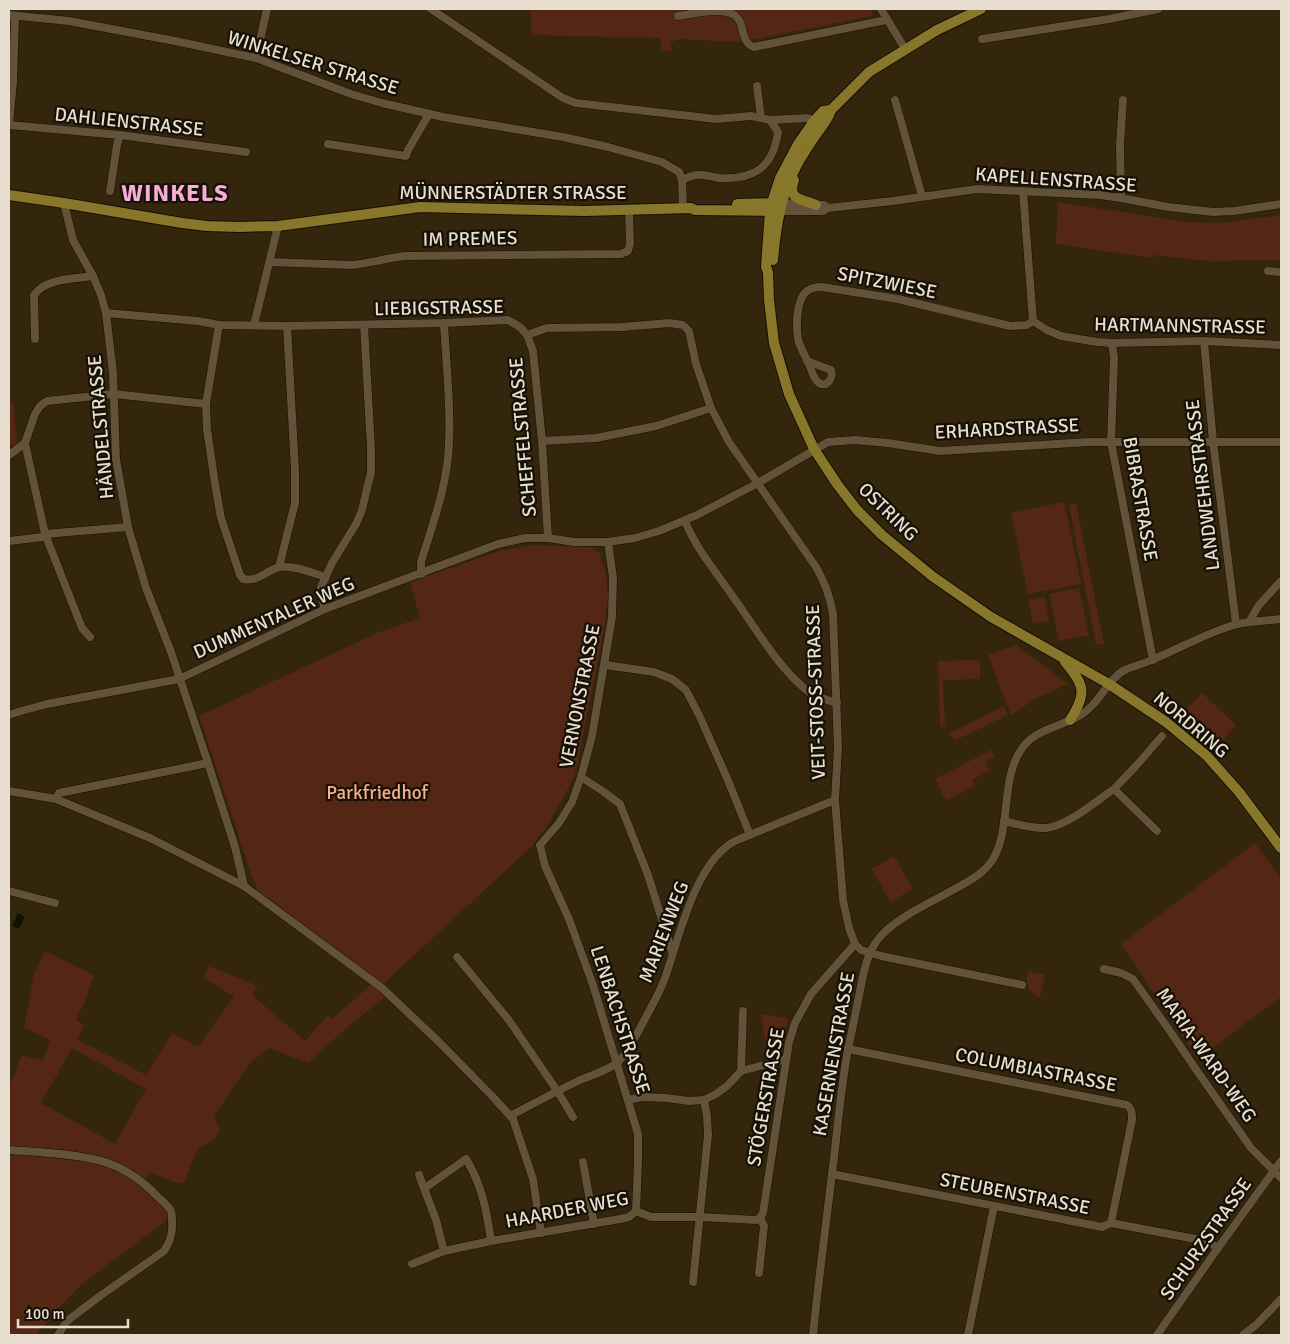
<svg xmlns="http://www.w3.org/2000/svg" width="1290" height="1344" font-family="Signika,sans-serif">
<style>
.green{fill:#542714;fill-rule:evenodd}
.water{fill:#0f1301}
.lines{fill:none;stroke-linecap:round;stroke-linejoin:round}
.minor-casing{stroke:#1a0e00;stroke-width:9}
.major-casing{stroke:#1a0e00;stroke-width:12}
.minor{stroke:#615239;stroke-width:8}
.major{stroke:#87772b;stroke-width:10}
.labels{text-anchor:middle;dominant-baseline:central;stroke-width:4.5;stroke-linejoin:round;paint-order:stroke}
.street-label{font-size:19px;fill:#e7ded0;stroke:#161006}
.park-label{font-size:19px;fill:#fbae8f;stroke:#161006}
.district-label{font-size:24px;font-weight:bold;letter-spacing:1px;fill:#f6add7;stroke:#161006}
</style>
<rect width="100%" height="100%" fill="#33260d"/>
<g class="green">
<polygon points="517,9 871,9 873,16 741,42 677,39 671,43 671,51 661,51 660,38 532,35 530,9"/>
<polygon points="1058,202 1185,222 1222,223 1281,215 1281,260 1208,261 1155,255 1153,258 1056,244"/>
<polygon points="12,402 14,404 16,445 9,445 9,403"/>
<polygon points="1064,502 1081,584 1028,594 1011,513"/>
<polygon points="1076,503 1104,644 1096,645 1069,505"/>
<polygon points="534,545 588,547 594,548 599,553 606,573 608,598 605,625 575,775 561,802 547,826 531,847 383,984 257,891 199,716 377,633 420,618 410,582 499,551"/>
<polygon points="1079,588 1089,635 1059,641 1049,594"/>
<polygon points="1045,597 1049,621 1033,624 1028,600"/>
<polygon points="1016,645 1068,684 1035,699 1011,715 988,655"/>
<polygon points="980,660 980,679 943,680 945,727 940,727 938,661"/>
<polygon points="1202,693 1236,725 1219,744 1184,712"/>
<polygon points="1004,706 1007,715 956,740 948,734"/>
<polygon points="991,750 994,757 985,762 990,770 972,780 975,786 946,801 935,779"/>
<polygon points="1255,843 1281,879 1281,997 1198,1059 1121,944"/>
<polygon points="894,856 913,889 890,902 872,869"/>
<path d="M45,951L94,975L85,1001L76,1020L84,1025L78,1040L146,1075L172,1033L198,1047L234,996L203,978L209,966L258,986L252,995L305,1041L328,1015L332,1019L374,982L388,995L351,1024L308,1063L269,1048L251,1062L214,1116L220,1130L213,1141L198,1148L184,1183H177L151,1173L141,1181L116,1167L147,1187L172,1216L81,1285L54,1313L36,1335H9V1086L16,1072L21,1055L43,1061L50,1040L24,1028L34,974ZM72,1048L146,1089L115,1144L41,1103Z"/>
<path d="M1028,971L1045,975L1040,997C1028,993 1025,983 1028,971Z"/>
<polygon points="761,1014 788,1018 781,1050 767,1052"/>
</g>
<polygon class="water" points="18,913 25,917 19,929 12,926"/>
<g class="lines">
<defs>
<g id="minor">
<path d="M431,9L563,98L576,103L716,119L751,116L770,120L778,132C773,167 755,180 719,178C712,177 703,174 696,175C691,176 686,178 682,180"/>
<polyline points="881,9 905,49"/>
<polyline points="9,15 69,21 175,41 256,58 351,94 382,103 443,117 563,137 608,147 662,162 679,172 682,180 683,208"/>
<path d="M678,16C694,14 729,4 739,20C741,23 742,28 743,32C745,39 746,44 754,47L886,20"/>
<polyline points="982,39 1109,19 1158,9"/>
<polyline points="256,58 267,9"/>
<polyline points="757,86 761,118"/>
<polyline points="895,100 922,196"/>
<polyline points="770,120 808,118 814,121"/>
<polyline points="9,124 13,82 15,16"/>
<polyline points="9,125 120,135 246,152"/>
<polyline points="328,144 406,156 408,150 429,114"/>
<polyline points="110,191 117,145 120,135"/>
<polyline points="1023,191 1033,321 1047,330 1061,336 1097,342 1112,343 1204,341 1281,345"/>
<polyline points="1121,198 1120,144 1123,100"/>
<polyline points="64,203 73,240 93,276 101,295 106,313 113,373 116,459 128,527 146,588 171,652 208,763 235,847 244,886"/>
<polyline points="781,203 824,205 828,208"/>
<polyline points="780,211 823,211 828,208 893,201 977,189 1100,195 1121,198 1168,207 1213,212 1234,211 1281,204"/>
<path d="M270,262L352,265C370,263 388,258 405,256L621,254L628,251L630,244L629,209"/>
<polyline points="1268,271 1281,272"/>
<polyline points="106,313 198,321 219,325 287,326 444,323 508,320 520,327 527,335 533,351 542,441 548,538"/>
<path d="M219,325L206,404L207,429L215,484L221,518L240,575L243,579C261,582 265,570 280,567C294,565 312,573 326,577"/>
<polyline points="254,325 278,226"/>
<path d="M527,335L547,328L622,327L669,323L683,325L689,331L696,364L711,408L729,442L816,567C825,582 830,597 833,614L838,747L835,800L843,900L849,928L855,944L861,950L881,956L1022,985"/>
<path d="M35,339L34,295C46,278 74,279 93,276"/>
<polyline points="1204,341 1213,441 1236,624"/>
<polyline points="1112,343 1114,358 1111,442 1153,660"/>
<path d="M807,361L831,370C834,379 825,390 817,381C813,377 811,369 809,364C805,356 800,347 798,339C796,326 796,299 807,291C811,288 816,287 822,287L898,299L1010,326L1027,325L1033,321"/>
<polyline points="542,441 596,438 656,426 711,408"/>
<polyline points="25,443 45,534 82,628 90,637"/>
<polyline points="9,455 25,443 35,414 40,406 47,401 114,394 206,404"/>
<path d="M685,521C696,549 717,573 734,598C756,629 776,664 805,689C814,697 825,699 837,703"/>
<polyline points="9,541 43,537 45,534 128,527"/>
<polyline points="608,542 613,578 612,617 592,736 581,777 572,802 559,823 540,845 545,866 569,919 593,985 638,1134 638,1163 636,1211"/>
<polyline points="279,567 295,503 295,470 287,326"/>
<path d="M421,574V562C433,523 448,483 449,443C451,403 446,363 444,323"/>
<polyline points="325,609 322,599 321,587 332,563 356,524 362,510 371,472 371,448 364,325"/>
<polyline points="1249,622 1259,605 1281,581"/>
<polyline points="605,665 654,672 672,679 686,690 700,717 727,778 750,835"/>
<polyline points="9,715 21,711 47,704 179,679 325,609 498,544 525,538 548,538 574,542 608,542 635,538 659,531 697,515 758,483 828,442 855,440 888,443 940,451 1089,442 1281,442"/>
<polyline points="581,777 604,792 620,804 648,875 672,952"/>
<polyline points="1114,789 1136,766 1162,736"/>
<polyline points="9,791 56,799 150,838 244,886 382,988 439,1042 494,1098 513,1119 533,1179 541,1233"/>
<polyline points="56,799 59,793 208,763"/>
<path d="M1004,821C1017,824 1033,829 1046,828C1068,826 1096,801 1114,789L1157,831"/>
<polyline points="9,891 55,903"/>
<polyline points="457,957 508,1019 558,1092 573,1117"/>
<polyline points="1104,969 1121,973 1133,979 1172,1034 1195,1068 1251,1148 1281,1178"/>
<path d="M848,1049L1127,1105C1132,1109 1132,1113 1132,1120L1111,1223"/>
<polyline points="741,1071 743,1011"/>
<polyline points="628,1100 642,1097 666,1098 689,1101 704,1100 716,1094 727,1086 741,1071 786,1059"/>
<path d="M510,1116C533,1104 555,1092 578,1081C589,1076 612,1069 619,1061C631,1049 637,1033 645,1019C652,1005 660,992 665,978C679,938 695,862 735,841L835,800"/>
<path d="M9,1150C37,1152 66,1153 93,1159C119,1164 140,1178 158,1197C162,1201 169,1206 171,1211C172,1214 172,1216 172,1219C173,1232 171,1241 164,1251L100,1296L67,1321L58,1335"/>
<polyline points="583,1162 594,1224"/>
<polyline points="832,1174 1102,1227 1111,1223 1206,1241 1218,1248"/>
<polyline points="419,1175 436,1220 444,1251"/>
<path d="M425,1188L466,1159C482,1184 487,1213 491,1241"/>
<polyline points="412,1264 444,1251 491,1241 620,1219 629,1217 636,1211 651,1217 700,1217 756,1220 760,1218"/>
<polyline points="759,1273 764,1226 760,1218 763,1213 789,1042 795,1023 811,994 855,944"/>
<polyline points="693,1282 708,1135 707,1116 704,1100"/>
<path d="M813,1335C818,1284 825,1233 831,1182C836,1144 839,1106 845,1067C848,1047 853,1027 857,1006C862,984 864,956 879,938C896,917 936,900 960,886C973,879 985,872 993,859C1011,829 1001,784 1019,753C1032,729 1058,728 1079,716C1099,705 1106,681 1123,671C1132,666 1144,664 1154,659C1181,648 1206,633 1234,625C1249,621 1266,621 1281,619"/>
<polyline points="968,1335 994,1206"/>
<polyline points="1157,1335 1218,1248 1281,1161"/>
<polyline points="1243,1335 1256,1325 1281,1299"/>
</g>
<g id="major">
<polyline points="831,110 823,111 814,121 798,144 780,178 774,196 770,211 766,267 768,272 769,300 774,343 789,394 814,449 837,484 857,510 882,535 932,576 991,617 1109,684 1166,722 1207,756 1239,792 1281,848"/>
<path d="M794,180C786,201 804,199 816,205"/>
<polyline points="9,195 64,203 182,223 207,226 239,227 278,226 420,207 584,211 691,208 695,210 780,211"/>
<polyline points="737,204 778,203"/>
<path d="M773,260C776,226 781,193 798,163C803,154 809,145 815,136C821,127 828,120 831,110L869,72L937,30L981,9"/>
<path d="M1065,662C1085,685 1087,694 1070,720"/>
</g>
</defs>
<use href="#minor" class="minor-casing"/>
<use href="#major" class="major-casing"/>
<use href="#minor" class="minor"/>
<use href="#major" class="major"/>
</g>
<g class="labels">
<g class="street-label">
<text transform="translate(313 63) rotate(17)">WINKELSER STRASSE</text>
<text transform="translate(129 122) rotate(6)">DAHLIENSTRASSE</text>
<text transform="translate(1056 180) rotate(4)">KAPELLENSTRASSE</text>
<text x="513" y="193">MÜNNERSTÄDTER STRASSE</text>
<text transform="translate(470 239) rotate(-1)">IM PREMES</text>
<text transform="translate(887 283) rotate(11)">SPITZWIESE</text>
<text transform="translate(439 308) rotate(-1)">LIEBIGSTRASSE</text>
<text transform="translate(1180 326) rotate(1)">HARTMANNSTRASSE</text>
<text transform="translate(101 427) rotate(-95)">HÄNDELSTRASSE</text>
<text transform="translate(1007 429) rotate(-3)">ERHARDSTRASSE</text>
<text transform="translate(523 437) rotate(-95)">SCHEFFELSTRASSE</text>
<text transform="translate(1203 485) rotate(-97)">LANDWEHRSTRASSE</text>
<text transform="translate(1140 499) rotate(80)">BIBRASTRASSE</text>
<text transform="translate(888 512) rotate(44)">OSTRING</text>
<text transform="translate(274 618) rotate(-24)">DUMMENTALER WEG</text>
<text transform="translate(816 692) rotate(-92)">VEIT-STOSS-STRASSE</text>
<text transform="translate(580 696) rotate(-79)">VERNONSTRASSE</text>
<text transform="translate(1191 725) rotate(40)">NORDRING</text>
<text transform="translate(664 932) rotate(-69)">MARIENWEG</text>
<text transform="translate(620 1020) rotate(72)">LENBACHSTRASSE</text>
<text transform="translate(834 1054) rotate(-80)">KASERNENSTRASSE</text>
<text transform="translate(1206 1055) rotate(55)">MARIA-WARD-WEG</text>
<text transform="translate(1036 1070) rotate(11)">COLUMBIASTRASSE</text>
<text transform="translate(766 1097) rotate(-80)">STÖGERSTRASSE</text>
<text transform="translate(1015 1194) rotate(11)">STEUBENSTRASSE</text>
<text transform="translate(567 1210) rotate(-11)">HAARDER WEG</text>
<text transform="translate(1206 1239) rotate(-55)">SCHURZSTRASSE</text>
</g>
<g class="park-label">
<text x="377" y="793">Parkfriedhof</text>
</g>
<g class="district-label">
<text x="175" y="193">WINKELS</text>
</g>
</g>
<rect width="1290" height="1344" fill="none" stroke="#e7ded0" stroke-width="20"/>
<path d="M18 1319v8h110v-8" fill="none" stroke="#e7ded0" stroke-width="2.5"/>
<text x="25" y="1319" font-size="15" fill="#e7ded0" stroke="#161006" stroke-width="4" paint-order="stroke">100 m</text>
</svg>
